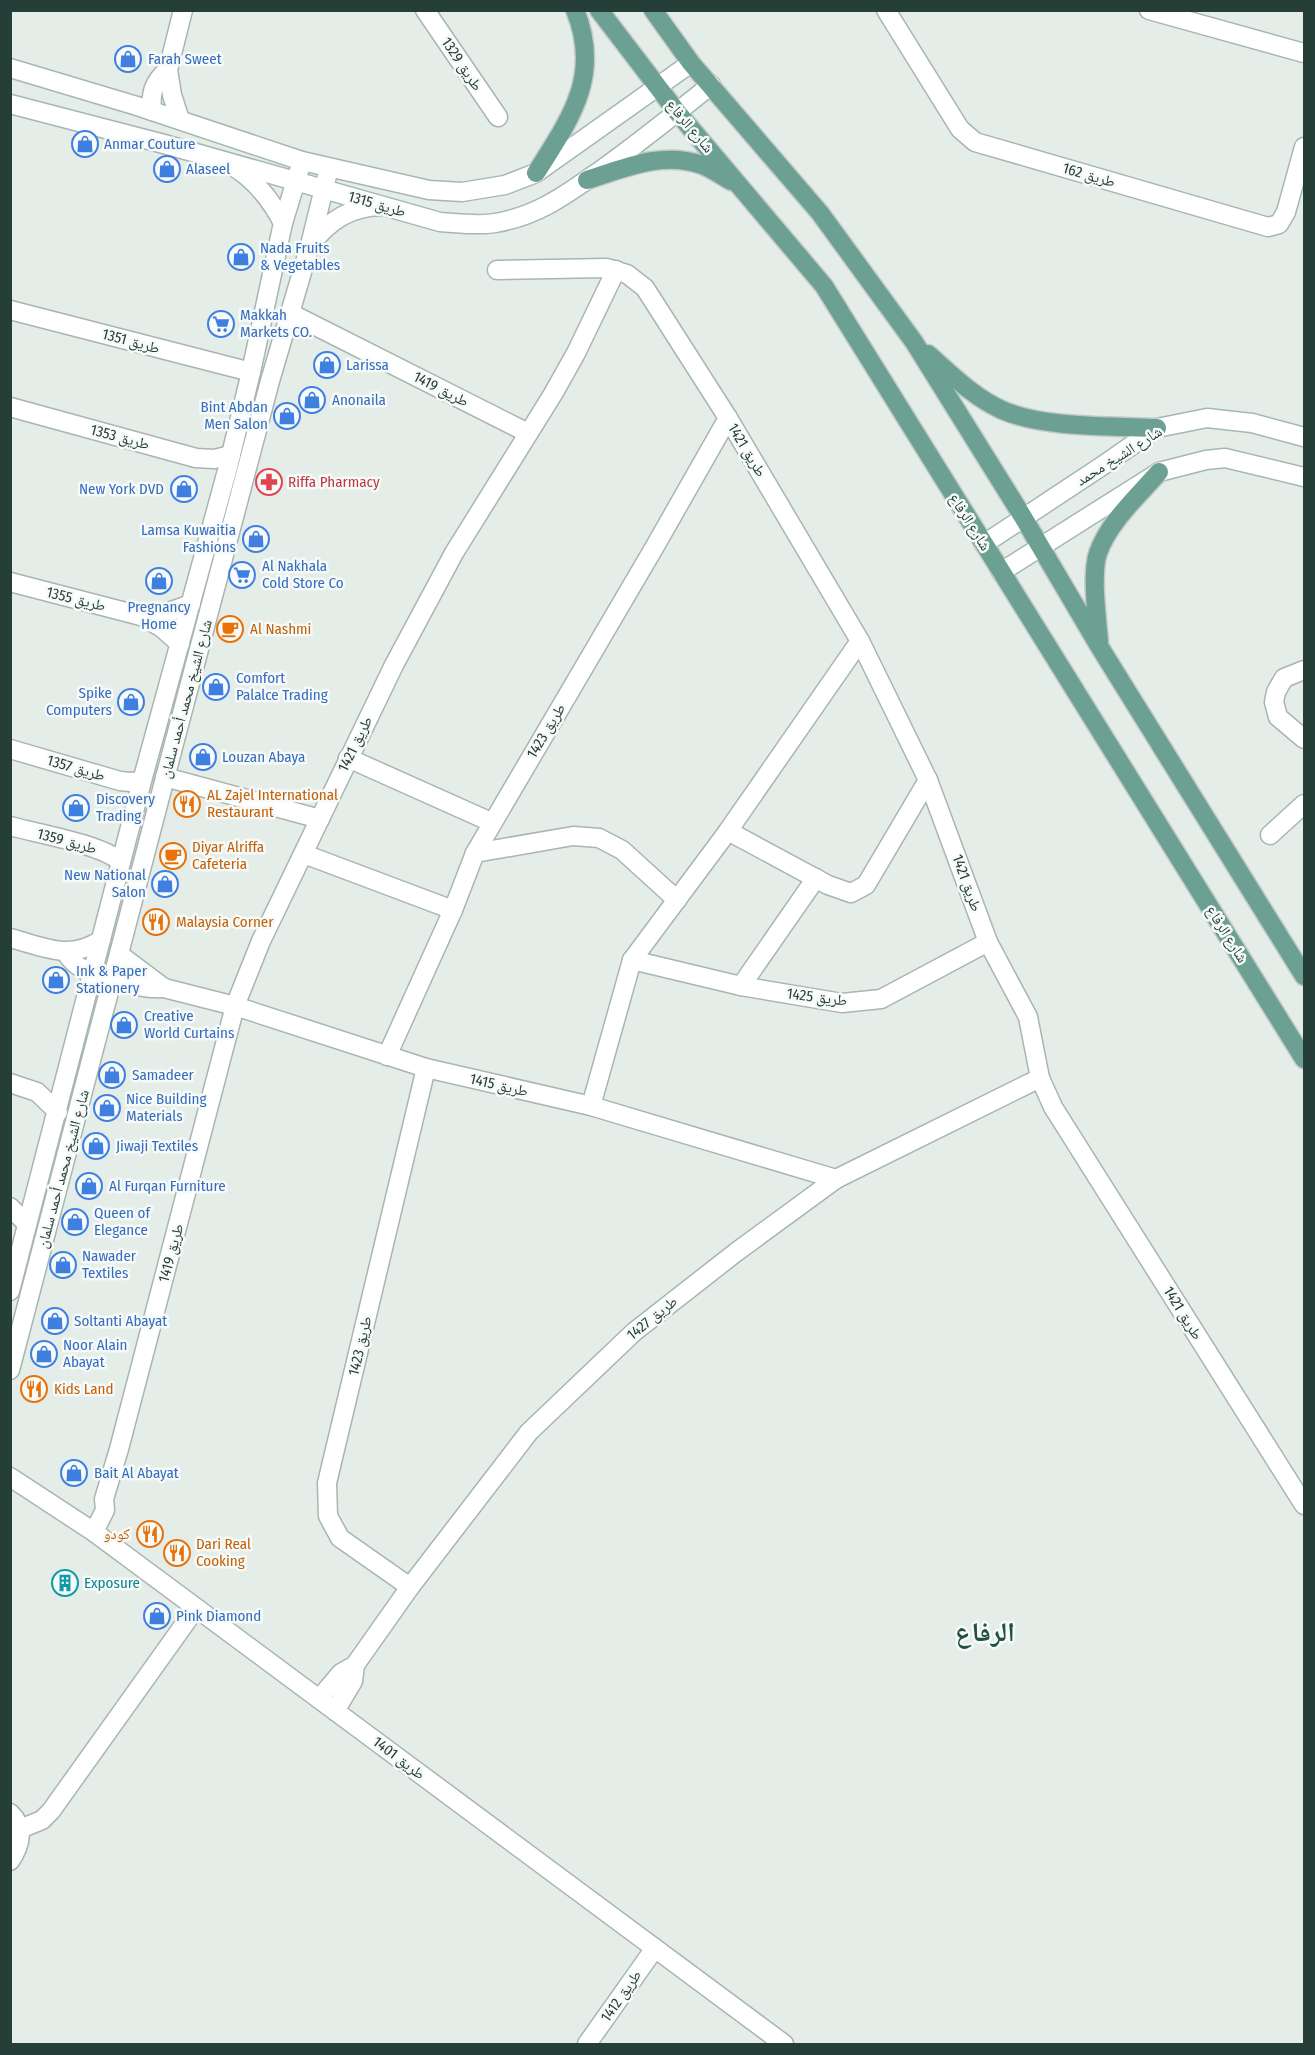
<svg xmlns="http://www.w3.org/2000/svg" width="1315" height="2055" font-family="'Fira Sans Condensed','Noto Naskh Arabic',sans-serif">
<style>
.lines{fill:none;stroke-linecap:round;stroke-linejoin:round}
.street-casing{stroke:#a8b5b0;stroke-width:21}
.secondary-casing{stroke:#a4b8b1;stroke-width:21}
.primary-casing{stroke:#c2c9c7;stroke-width:21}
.street{stroke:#fff;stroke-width:18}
.secondary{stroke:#fff;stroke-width:18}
.primary{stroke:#6ca092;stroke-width:18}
.labels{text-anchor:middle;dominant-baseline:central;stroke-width:5;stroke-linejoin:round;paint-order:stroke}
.shop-label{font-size:15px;fill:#366cbe;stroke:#f6faf8;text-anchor:start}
.street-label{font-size:15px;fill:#253e37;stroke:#f6faf8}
.health-label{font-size:15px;fill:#be3a42;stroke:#f6faf8;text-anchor:start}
.food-label{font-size:15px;fill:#c56008;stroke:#f6faf8;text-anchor:start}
.culture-label{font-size:15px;fill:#0d838f;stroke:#f6faf8;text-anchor:start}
.town-label{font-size:27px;font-weight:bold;fill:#225043;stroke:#f6faf8}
</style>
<rect width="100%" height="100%" fill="#e5ede9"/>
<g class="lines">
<defs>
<g id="street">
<polyline points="425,10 498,117"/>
<polyline points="886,10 960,129 975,142 1268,227 1279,224 1286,212 1304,147"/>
<polyline points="1149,10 1304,53"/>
<path d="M152,111C150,93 154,81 168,70"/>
<polyline points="180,120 172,95 168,70 183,10"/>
<path d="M227,163C252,176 270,198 283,223"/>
<path d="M311,244C330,220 350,207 381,206"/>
<polyline points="497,270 607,268 627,274 645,288 728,418 860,641 928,780 988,942 1028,1017 1040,1078 1053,1107 1304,1505"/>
<polyline points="10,310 251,372"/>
<polyline points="290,313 528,433"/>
<polyline points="10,407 196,458 214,459 231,455"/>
<polyline points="10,582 141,616 162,628 180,644"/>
<polyline points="141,616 166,613 191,604"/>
<polyline points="1304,670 1284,678 1276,692 1274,702 1278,717 1304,739"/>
<polyline points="10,749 120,781 131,782 142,781"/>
<polyline points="348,758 491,822"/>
<polyline points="165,777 320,819"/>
<path d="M10,826C39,834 101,844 121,862"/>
<polyline points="728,831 828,885 851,893 866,885 928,780"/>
<polyline points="1270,835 1304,804"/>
<polyline points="475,853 573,836 599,838 622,850 677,900"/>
<polyline points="304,854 453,910"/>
<path d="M10,938C45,947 68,961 101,940"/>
<path d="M66,953C78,972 94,973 114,979C132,985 145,989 164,988"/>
<polyline points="120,955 164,988 235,1006 426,1068 591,1106 836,1179"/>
<polyline points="632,960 741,986 842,1003 881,999 988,942"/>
<polyline points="741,986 816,878"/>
<polyline points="387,1056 453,910 475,853 654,548 728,418"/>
<polyline points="10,1083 37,1092 58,1112"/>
<polyline points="591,1106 632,960 728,831 860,641"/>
<polyline points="10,1207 27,1224"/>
<polyline points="10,1291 142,781 228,467 251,372 283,223 302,161"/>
<polyline points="10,1370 166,774 270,381 310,245 329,168"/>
<polyline points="10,1477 94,1532 784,2044"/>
<polyline points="94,1532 105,1510 104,1499 119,1449 235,1006 261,941 394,665 454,553 553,394 576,353 616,270"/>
<polyline points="410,1587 340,1538 328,1516 327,1483 426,1068"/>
<polyline points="319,1699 341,1673 355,1665 410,1587 529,1432 634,1332 735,1253 836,1179 1040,1078"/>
<polyline points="335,1711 353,1681 355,1665"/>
<path d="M10,1813C25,1827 21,1845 10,1861"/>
<polyline points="20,1829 42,1820 51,1811 196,1608"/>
<polyline points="587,2044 655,1948"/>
</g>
<g id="secondary">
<polyline points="10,68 137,106 302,161 429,190 462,192 505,185 536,173 691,63"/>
<path d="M10,104L164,144L440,222C458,223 477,226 495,223C538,216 567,194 601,170C639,143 675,114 711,85"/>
<polyline points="984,544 1102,466 1157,428 1207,418 1252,423 1304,437"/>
<polyline points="1001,572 1159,472 1206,460 1225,458 1304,477"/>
</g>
<g id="primary">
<polyline points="599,10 677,112 824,286 1304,1059"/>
<polyline points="653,10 691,63 820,213 914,342 1023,517 1099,646 1304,976"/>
<path d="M536,173C570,119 602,76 575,10"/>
<path d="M587,180C625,168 662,151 702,165C712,169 722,176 731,181"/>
<path d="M928,354C951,374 973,397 1002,410C1042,428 1112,426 1157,428"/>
<path d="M1099,641C1097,618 1091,574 1098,553C1109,522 1137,497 1159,472"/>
</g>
</defs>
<use href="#street" class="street-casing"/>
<use href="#secondary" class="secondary-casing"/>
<use href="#primary" class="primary-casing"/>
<use href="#street" class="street"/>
<use href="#secondary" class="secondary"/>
<use href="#primary" class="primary"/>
</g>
<defs>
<symbol id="shop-ring" viewBox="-11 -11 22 22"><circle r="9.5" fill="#f6faf8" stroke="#3f7fe0" stroke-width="1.5"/><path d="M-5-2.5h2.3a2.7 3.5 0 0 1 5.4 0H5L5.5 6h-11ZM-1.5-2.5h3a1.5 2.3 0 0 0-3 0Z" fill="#3f7fe0"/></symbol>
<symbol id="supermarket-ring" viewBox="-11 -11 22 22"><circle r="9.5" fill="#f6faf8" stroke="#3f7fe0" stroke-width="1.5"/><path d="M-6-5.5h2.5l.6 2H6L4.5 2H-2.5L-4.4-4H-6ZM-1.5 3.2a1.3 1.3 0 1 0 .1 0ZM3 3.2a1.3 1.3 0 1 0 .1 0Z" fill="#3f7fe0"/></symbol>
<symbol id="pharmacy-ring" viewBox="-11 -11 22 22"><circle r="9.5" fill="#f6faf8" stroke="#e0444e" stroke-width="1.5"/><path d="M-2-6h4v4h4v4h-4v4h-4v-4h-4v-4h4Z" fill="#e0444e"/></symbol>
<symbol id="cafe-ring" viewBox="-11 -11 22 22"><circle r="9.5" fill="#f6faf8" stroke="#e8710a" stroke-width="1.5"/><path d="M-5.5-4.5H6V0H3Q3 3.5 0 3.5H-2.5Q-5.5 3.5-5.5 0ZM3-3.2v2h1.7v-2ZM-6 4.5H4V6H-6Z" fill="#e8710a"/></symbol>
<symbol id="restaurant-ring" viewBox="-11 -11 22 22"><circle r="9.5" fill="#f6faf8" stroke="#e8710a" stroke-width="1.5"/><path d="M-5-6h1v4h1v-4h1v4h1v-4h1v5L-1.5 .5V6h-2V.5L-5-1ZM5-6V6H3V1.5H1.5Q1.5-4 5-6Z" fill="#e8710a"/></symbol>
<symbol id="building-ring" viewBox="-11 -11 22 22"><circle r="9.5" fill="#f6faf8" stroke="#0f9aa8" stroke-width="1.5"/><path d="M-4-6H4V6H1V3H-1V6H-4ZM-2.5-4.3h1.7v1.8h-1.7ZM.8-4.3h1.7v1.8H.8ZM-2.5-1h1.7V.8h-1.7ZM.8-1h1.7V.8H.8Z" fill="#0f9aa8"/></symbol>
</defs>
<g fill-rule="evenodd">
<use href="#shop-ring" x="113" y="44" width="30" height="30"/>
<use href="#shop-ring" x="70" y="129" width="30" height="30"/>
<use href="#shop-ring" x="152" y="154" width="30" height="30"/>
<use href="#shop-ring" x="226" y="242" width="30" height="30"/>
<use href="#supermarket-ring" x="206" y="309" width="30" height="30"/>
<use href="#shop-ring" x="312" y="350" width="30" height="30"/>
<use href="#shop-ring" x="297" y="385" width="30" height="30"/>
<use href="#shop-ring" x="272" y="401" width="30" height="30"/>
<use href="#pharmacy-ring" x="254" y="467" width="30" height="30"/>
<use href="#shop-ring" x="169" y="474" width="30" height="30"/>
<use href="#shop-ring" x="241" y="524" width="30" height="30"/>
<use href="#supermarket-ring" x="227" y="560" width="30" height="30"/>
<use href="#shop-ring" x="144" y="566" width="30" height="30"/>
<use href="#cafe-ring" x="215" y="614" width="30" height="30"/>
<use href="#shop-ring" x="201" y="672" width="30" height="30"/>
<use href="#shop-ring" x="116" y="687" width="30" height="30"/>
<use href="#shop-ring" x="188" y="742" width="30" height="30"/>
<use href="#restaurant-ring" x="172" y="789" width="30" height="30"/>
<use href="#shop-ring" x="61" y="793" width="30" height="30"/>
<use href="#cafe-ring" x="158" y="841" width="30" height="30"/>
<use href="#shop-ring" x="150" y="869" width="30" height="30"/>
<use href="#restaurant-ring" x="141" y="907" width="30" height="30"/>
<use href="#shop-ring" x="41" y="965" width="30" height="30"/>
<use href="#shop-ring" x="109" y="1010" width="30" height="30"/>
<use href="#shop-ring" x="97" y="1060" width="30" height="30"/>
<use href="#shop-ring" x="92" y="1093" width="30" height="30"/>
<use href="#shop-ring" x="81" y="1131" width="30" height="30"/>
<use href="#shop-ring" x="74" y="1171" width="30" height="30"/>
<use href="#shop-ring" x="60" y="1207" width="30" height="30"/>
<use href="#shop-ring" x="48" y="1250" width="30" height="30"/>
<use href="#shop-ring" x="40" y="1306" width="30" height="30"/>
<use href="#shop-ring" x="29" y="1339" width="30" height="30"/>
<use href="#restaurant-ring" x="19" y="1374" width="30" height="30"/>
<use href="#shop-ring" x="59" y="1458" width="30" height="30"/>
<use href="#restaurant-ring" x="135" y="1519" width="30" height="30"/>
<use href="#restaurant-ring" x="162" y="1538" width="30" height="30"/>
<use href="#building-ring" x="50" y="1568" width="30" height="30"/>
<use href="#shop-ring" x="142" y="1601" width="30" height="30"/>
</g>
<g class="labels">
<g class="shop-label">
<text x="148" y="59">Farah Sweet</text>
<text x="104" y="144">Anmar Couture</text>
<text x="186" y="169">Alaseel</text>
<text x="260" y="248">Nada Fruits<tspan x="260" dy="17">&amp; Vegetables</tspan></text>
<text x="240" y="315">Makkah<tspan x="240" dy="17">Markets CO.</tspan></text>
<text x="346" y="365">Larissa</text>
<text x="332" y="400">Anonaila</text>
<text x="268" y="407" text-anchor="end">Bint Abdan<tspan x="268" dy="17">Men Salon</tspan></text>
<text x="164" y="489" text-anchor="end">New York DVD</text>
<text x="236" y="530" text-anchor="end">Lamsa Kuwaitia<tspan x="236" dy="17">Fashions</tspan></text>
<text x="262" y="566">Al Nakhala<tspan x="262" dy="17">Cold Store Co</tspan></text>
<text x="159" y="607" text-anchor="middle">Pregnancy<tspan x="159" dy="17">Home</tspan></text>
<text x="236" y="678">Comfort<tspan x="236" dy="17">Palalce Trading</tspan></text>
<text x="112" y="693" text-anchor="end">Spike<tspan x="112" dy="17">Computers</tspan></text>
<text x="222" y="757">Louzan Abaya</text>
<text x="96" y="799">Discovery<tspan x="96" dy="17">Trading</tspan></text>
<text x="146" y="875" text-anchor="end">New National<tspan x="146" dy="17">Salon</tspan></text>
<text x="76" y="971">Ink &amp; Paper<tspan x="76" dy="17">Stationery</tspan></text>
<text x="144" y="1016">Creative<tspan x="144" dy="17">World Curtains</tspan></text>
<text x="132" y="1075">Samadeer</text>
<text x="126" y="1099">Nice Building<tspan x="126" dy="17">Materials</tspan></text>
<text x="116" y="1146">Jiwaji Textiles</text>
<text x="109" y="1186">Al Furqan Furniture</text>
<text x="94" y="1213">Queen of<tspan x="94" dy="17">Elegance</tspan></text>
<text x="82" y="1256">Nawader<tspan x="82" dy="17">Textiles</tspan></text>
<text x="74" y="1321">Soltanti Abayat</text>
<text x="63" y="1345">Noor Alain<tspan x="63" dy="17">Abayat</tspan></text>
<text x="94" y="1473">Bait Al Abayat</text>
<text x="176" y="1616">Pink Diamond</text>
</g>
<g class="street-label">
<text transform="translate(462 64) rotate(56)">طريق 1329</text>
<text transform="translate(690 126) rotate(50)">شارع الرفاع</text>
<text transform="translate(1089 175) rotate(16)">طريق 162</text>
<text transform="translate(377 204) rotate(16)">طريق 1315</text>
<text transform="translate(131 341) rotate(15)">طريق 1351</text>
<text transform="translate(441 389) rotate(27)">طريق 1419</text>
<text transform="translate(120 437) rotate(15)">طريق 1353</text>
<text transform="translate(747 450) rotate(59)">طريق 1421</text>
<text transform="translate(1119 456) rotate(-32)">شارع الشيخ محمد</text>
<text transform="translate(970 522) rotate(58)">شارع الرفاع</text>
<text transform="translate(76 599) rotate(14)">طريق 1355</text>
<text transform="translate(186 699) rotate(-75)">شارع الشيخ محمد أحمد سلمان</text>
<text transform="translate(546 731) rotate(-59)">طريق 1423</text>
<text transform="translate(355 744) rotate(-64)">طريق 1421</text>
<text transform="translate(76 768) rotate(16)">طريق 1357</text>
<text transform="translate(67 841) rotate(15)">طريق 1359</text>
<text transform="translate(967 883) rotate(70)">طريق 1421</text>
<text transform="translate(1227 934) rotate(58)">شارع الرفاع</text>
<text transform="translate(817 997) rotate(7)">طريق 1425</text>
<text transform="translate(499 1085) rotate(13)">طريق 1415</text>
<text transform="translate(63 1169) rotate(-75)">شارع الشيخ محمد أحمد سلمان</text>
<text transform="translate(171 1253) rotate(-75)">طريق 1419</text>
<text transform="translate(1183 1313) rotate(58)">طريق 1421</text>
<text transform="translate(652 1318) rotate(-39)">طريق 1427</text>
<text transform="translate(360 1346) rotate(-77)">طريق 1423</text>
<text transform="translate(399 1758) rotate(37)">طريق 1401</text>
<text transform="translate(621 1996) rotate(-55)">طريق 1412</text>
</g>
<g class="health-label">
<text x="288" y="482">Riffa Pharmacy</text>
</g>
<g class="food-label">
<text x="250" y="629">Al Nashmi</text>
<text x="207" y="795">AL Zajel International<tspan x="207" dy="17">Restaurant</tspan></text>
<text x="192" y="847">Diyar Alriffa<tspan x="192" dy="17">Cafeteria</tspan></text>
<text x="176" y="922">Malaysia Corner</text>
<text x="54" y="1389">Kids Land</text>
<text x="130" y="1534" text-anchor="end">كودو</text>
<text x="196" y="1544">Dari Real<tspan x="196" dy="17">Cooking</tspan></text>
</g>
<g class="culture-label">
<text x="84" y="1583">Exposure</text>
</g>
<g class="town-label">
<text x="985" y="1632">الرفاع</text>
</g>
</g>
<rect width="1315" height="2055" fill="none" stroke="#253e37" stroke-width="24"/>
</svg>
